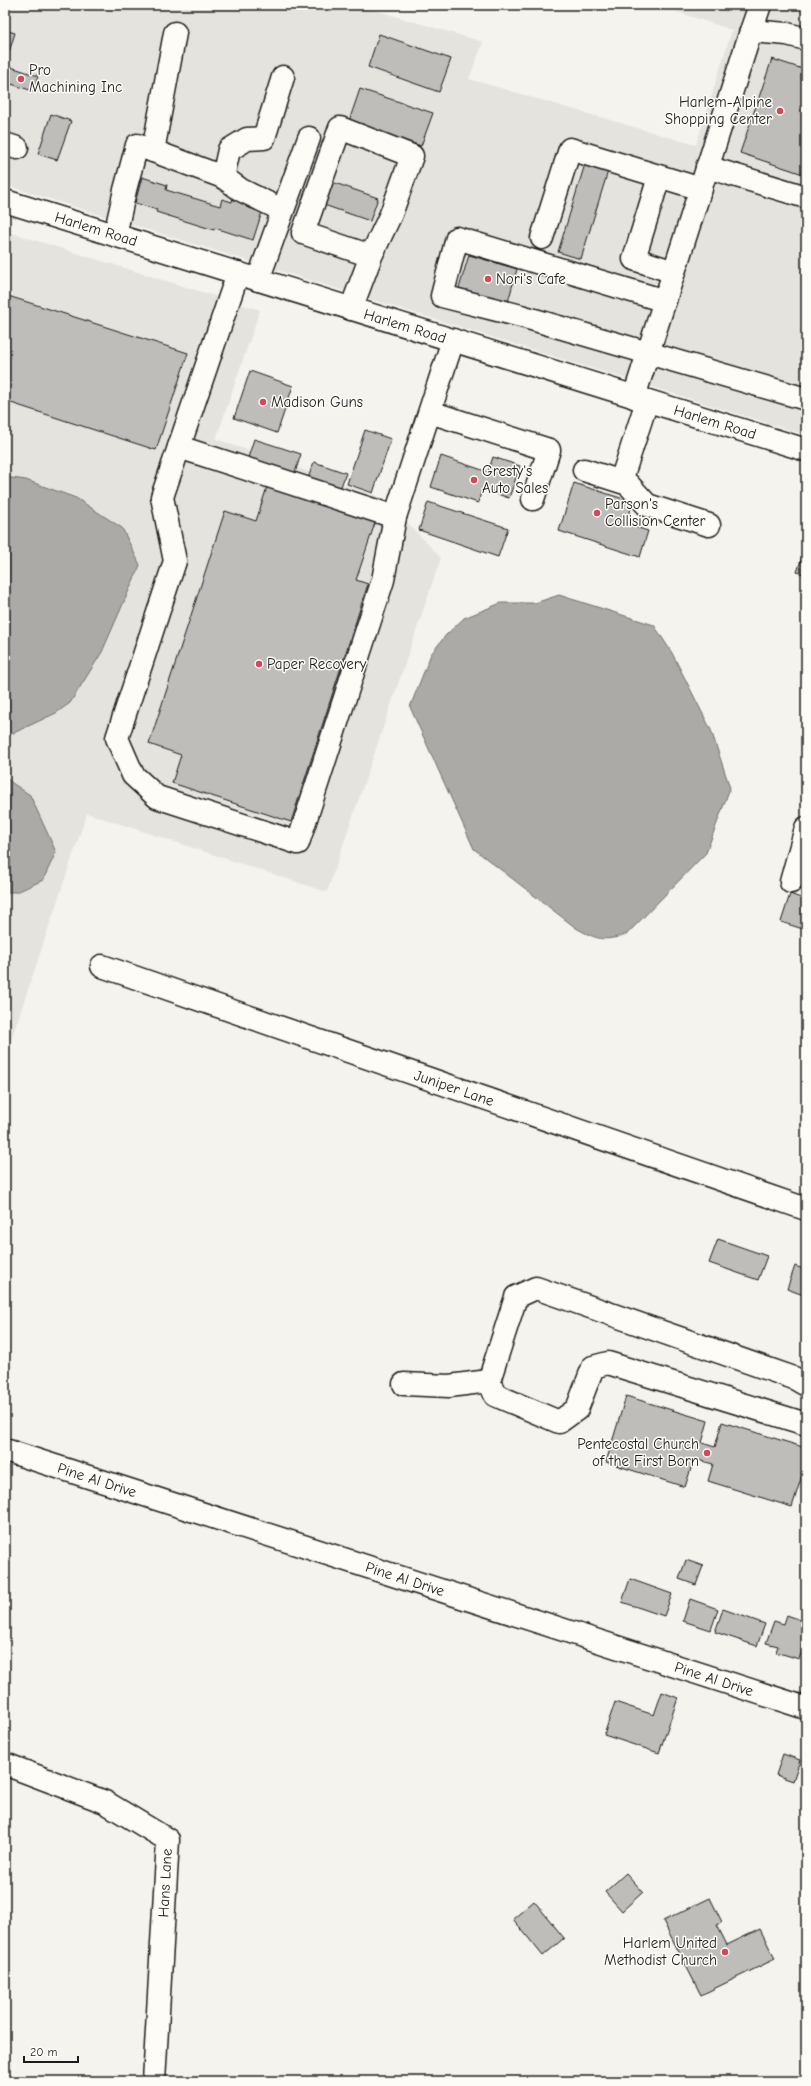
<svg xmlns="http://www.w3.org/2000/svg" width="811" height="2086" font-family="'Comic Neue',sans-serif">
<style>
.built{fill:#e4e3de}
.water{fill:#abaaa6;stroke:#72716f}
.building{fill:#bebdba;stroke:#1c1c1c}
.lines{fill:none;stroke-linecap:round;stroke-linejoin:round}
.minor-casing{stroke:#1c1c1c;stroke-width:25}
.major-casing{stroke:#1c1c1c;stroke-width:25}
.minor{stroke:#fdfcf7;stroke-width:22}
.major{stroke:#fdfcf7;stroke-width:22}
.poi-dot{fill:#d1495b;stroke:#fdfcf7;stroke-width:1.5}
.labels{text-anchor:middle;dominant-baseline:central;stroke-width:3;stroke-linejoin:round;paint-order:stroke}
.poi-label{font-size:15px;fill:#1c1c1c;stroke:#fdfcf7;text-anchor:start}
.street-label{font-size:15px;fill:#1c1c1c;stroke:#fdfcf7}
</style>
<rect width="100%" height="100%" fill="#f4f3ee"/>
<filter id="ink" filterUnits="userSpaceOnUse"><feTurbulence type="fractalNoise" baseFrequency=".025" numOctaves="2"/><feDisplacementMap in="SourceGraphic" scale="8" xChannelSelector="R" yChannelSelector="G"/><feConvolveMatrix kernelMatrix="1 2 1 2 8 2 1 2 1" color-interpolation-filters="sRGB"/></filter>
<g filter="url(#ink)">
<g class="built">
<polygon points="5,5 357,5 483,42 469,79 696,145 732,30 656,5 806,5 806,435 5,185"/>
<polygon points="5,231 260,310 216,439 385,499 441,558 327,892 87,813 5,1058"/>
</g>
<g class="water">
<polygon points="5,477 26,480 76,498 122,528 140,565 102,652 70,703 56,713 5,737"/>
<path d="M559,595L654,625L672,653L711,730L730,788L706,853L627,934C605,942 597,940 576,928L474,849L410,707L431,654L446,635L464,618L501,603H535Z"/>
<polygon points="5,776 12,783 30,795 56,852 43,880 17,892 5,892"/>
</g>
<g class="building">
<polygon points="5,30 15,33 5,65"/>
<polygon points="379,34 451,59 439,92 368,67"/>
<polygon points="772,59 806,70 806,175 740,153"/>
<polygon points="5,65 38,76 33,91 5,82"/>
<polygon points="360,89 433,113 421,146 349,121"/>
<polygon points="51,114 71,121 57,160 38,154"/>
<polygon points="585,164 608,171 581,259 558,252"/>
<polygon points="142,177 167,185 166,190 220,206 222,199 232,202 233,198 247,202 246,207 262,212 253,240 215,228 214,230 156,212 157,210 135,203"/>
<polygon points="332,182 378,198 370,221 324,205"/>
<polygon points="469,255 517,269 508,302 459,288"/>
<polygon points="5,295 188,353 156,450 5,401"/>
<polygon points="250,371 293,386 277,433 234,418"/>
<polygon points="365,430 391,439 373,493 347,484"/>
<polygon points="254,439 301,454 293,479 246,464"/>
<polygon points="441,456 488,472 493,457 520,466 509,498 482,489 478,503 431,487"/>
<polygon points="314,462 346,473 339,492 307,481"/>
<polygon points="574,483 633,502 626,524 648,531 640,557 559,531"/>
<polygon points="268,484 376,520 356,580 368,584 291,822 172,783 181,755 149,744 225,511 256,521"/>
<polygon points="428,502 508,528 498,557 419,530"/>
<polygon points="806,545 806,575 797,572"/>
<polygon points="790,894 806,900 806,930 781,922"/>
<polygon points="718,1239 767,1256 758,1280 709,1263"/>
<polygon points="795,1266 806,1270 806,1296 787,1289"/>
<polygon points="626,1396 708,1421 702,1443 715,1447 722,1422 806,1448 806,1463 792,1507 708,1481 713,1464 694,1459 685,1487 606,1462"/>
<polygon points="686,1560 703,1566 696,1585 679,1579"/>
<polygon points="630,1579 672,1594 664,1616 622,1602"/>
<polygon points="690,1599 718,1609 711,1630 683,1621"/>
<polygon points="723,1609 765,1624 757,1646 715,1632"/>
<polygon points="787,1615 806,1622 806,1639 799,1659 776,1652 778,1646 766,1643 774,1621 784,1624"/>
<polygon points="662,1692 678,1698 659,1753 604,1735 615,1702 654,1715"/>
<polygon points="783,1754 800,1760 793,1781 776,1775"/>
<polygon points="626,1873 643,1892 622,1911 605,1892"/>
<polygon points="710,1898 722,1922 717,1925 727,1945 760,1929 775,1959 701,1995 663,1921"/>
<polygon points="534,1901 564,1938 543,1956 513,1919"/>
</g>
<g class="lines">
<defs>
<g id="minor">
<polyline points="751,31 760,5"/>
<polyline points="5,144 17,148"/>
<polyline points="153,151 175,33"/>
<polyline points="707,167 806,197"/>
<polyline points="223,177 229,150 247,139 264,138 283,77"/>
<polyline points="659,177 634,259 674,272"/>
<polyline points="115,235 125,190 137,145 223,177 241,190 282,210"/>
<polyline points="542,238 570,149 701,189"/>
<polyline points="238,273 162,497 175,561 117,738 133,775 157,797 298,843 383,580 395,517 453,340"/>
<polyline points="258,280 309,138"/>
<polyline points="665,301 457,238 442,296 521,316 806,399"/>
<polyline points="351,309 371,256 303,233 340,128 412,156 391,214 371,256"/>
<polyline points="634,397 751,31 787,34 806,39"/>
<polyline points="430,412 549,450 533,499"/>
<polyline points="179,447 395,517"/>
<polyline points="584,470 628,484 647,505 709,525"/>
<polyline points="621,481 647,401"/>
<polyline points="791,882 806,828"/>
<polyline points="102,966 806,1209"/>
<polyline points="489,1381 495,1395 559,1422 577,1409 593,1367 608,1363 806,1424"/>
<polyline points="404,1384 449,1386 489,1381 516,1297 536,1288 794,1378 806,1385"/>
<polyline points="5,1450 806,1708"/>
<polyline points="5,1764 105,1802 168,1840 154,2081"/>
</g>
<polyline id="major" points="5,201 806,450"/>
</defs>
<use href="#minor" class="minor-casing"/>
<use href="#major" class="major-casing"/>
<use href="#minor" class="minor"/>
<use href="#major" class="major"/>
</g>
</g>
<g class="poi-dot">
<circle cx="21" cy="79" r="4"/>
<circle cx="780" cy="111" r="4"/>
<circle cx="488" cy="279" r="4"/>
<circle cx="263" cy="402" r="4"/>
<circle cx="474" cy="480" r="4"/>
<circle cx="597" cy="513" r="4"/>
<circle cx="259" cy="664" r="4"/>
<circle cx="707" cy="1453" r="4"/>
<circle cx="725" cy="1952" r="4"/>
</g>
<g class="labels">
<g class="poi-label">
<text x="29" y="70">Pro<tspan x="29" dy="17">Machining Inc</tspan></text>
<text x="772" y="102" text-anchor="end">Harlem-Alpine<tspan x="772" dy="17">Shopping Center</tspan></text>
<text x="496" y="279">Nori's Cafe</text>
<text x="271" y="402">Madison Guns</text>
<text x="482" y="471">Gresty's<tspan x="482" dy="17">Auto Sales</tspan></text>
<text x="605" y="504">Parson's<tspan x="605" dy="17">Collision Center</tspan></text>
<text x="267" y="664">Paper Recovery</text>
<text x="699" y="1444" text-anchor="end">Pentecostal Church<tspan x="699" dy="17">of the First Born</tspan></text>
<text x="717" y="1943" text-anchor="end">Harlem United<tspan x="717" dy="17">Methodist Church</tspan></text>
</g>
<g class="street-label">
<text transform="translate(96 229) rotate(17)">Harlem Road</text>
<text transform="translate(405 326) rotate(17)">Harlem Road</text>
<text transform="translate(715 422) rotate(17)">Harlem Road</text>
<text transform="translate(454 1088) rotate(19)">Juniper Lane</text>
<text transform="translate(97 1480) rotate(18)">Pine Al Drive</text>
<text transform="translate(405 1579) rotate(18)">Pine Al Drive</text>
<text transform="translate(714 1679) rotate(18)">Pine Al Drive</text>
<text transform="translate(165 1883) rotate(-87)">Hans Lane</text>
</g>
</g>
<rect width="811" height="2086" fill="none" stroke="#fdfcf7" stroke-width="20"/>
<rect x="10" y="10" width="791" height="2066" fill="none" stroke="#1c1c1c" stroke-width="1.5" filter="url(#ink)"/>
<path d="M24 2056v6h54v-6" fill="none" stroke="#1c1c1c" stroke-width="2"/>
<text x="30" y="2056" font-size="12" fill="#1c1c1c" stroke="#fdfcf7" stroke-width="3" paint-order="stroke">20 m</text>
</svg>
